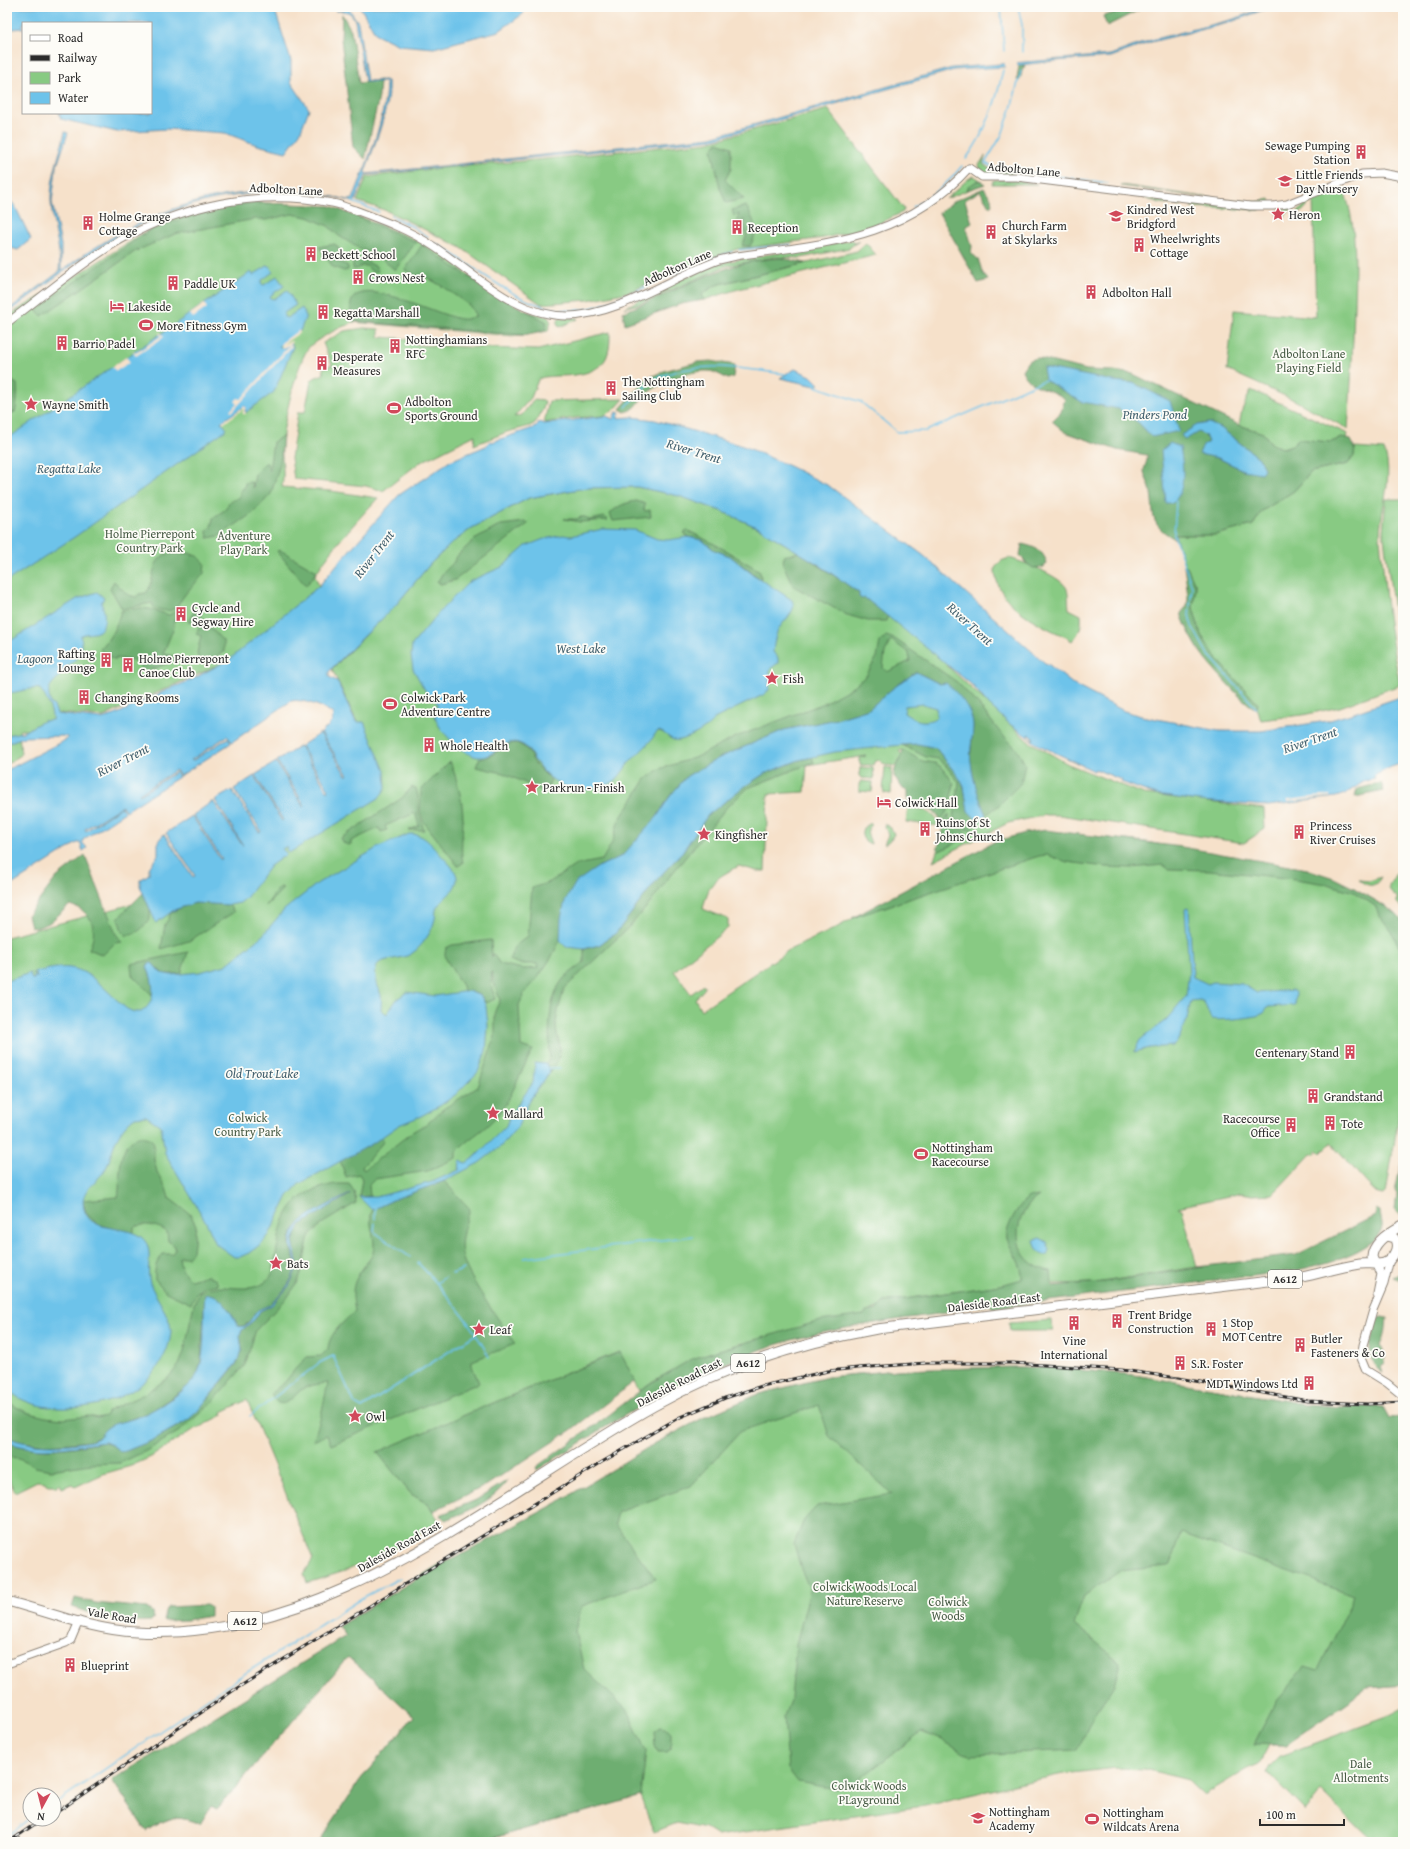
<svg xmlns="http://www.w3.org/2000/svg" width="1410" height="1849" font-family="'Gentium Book Plus',serif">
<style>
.green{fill:#88ca83;stroke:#5a7a57}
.forest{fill:#6eae71;stroke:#4c6c4e;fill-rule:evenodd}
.water{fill:#6dc3ea;stroke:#4c778a;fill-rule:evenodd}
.pier{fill:#f6e1ca}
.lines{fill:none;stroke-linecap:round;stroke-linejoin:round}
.stream{stroke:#6dc3ea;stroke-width:1.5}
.minor-casing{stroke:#90867a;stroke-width:9}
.major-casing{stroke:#90867a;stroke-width:11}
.minor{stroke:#fff;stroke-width:7}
.major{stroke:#fff;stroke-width:9}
.rail-casing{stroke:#2b2b2b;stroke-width:3}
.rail{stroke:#fdfcf7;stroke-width:1.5;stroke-dasharray:4.5;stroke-linecap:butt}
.labels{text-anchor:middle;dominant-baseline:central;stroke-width:3.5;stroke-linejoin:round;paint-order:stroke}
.shield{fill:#fdfcf7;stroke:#6a6a68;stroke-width:1}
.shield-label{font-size:11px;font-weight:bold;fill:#2b2b2b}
.poi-label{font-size:12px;fill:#2b2b2b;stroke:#fdfcf7;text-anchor:start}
.street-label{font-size:12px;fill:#2b2b2b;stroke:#fdfcf7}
.park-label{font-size:12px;fill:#475b45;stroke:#fdfcf7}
.water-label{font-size:13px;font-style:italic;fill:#42606e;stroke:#fdfcf7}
</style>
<rect width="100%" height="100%" fill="#fdfcf7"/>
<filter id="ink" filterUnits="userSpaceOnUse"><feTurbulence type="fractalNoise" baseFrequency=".025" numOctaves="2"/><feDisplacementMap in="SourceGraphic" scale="8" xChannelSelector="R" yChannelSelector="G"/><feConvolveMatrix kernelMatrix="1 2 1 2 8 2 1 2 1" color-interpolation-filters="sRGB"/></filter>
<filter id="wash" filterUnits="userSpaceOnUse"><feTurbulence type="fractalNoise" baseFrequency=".012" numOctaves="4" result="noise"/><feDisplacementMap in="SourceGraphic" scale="16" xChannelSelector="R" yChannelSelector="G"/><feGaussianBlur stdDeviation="0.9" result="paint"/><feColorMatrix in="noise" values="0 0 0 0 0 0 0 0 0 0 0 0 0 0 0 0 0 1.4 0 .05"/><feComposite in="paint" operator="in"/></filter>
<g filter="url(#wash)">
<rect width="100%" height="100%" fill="#f6e1ca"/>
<g class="green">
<polygon points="828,109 904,209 903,212 880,223 855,231 824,238 738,249 701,261 629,292 588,300 541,304 460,247 387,211 357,201 367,177 432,169 535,160 709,142"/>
<polygon points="985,156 983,164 990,169 1019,173 997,175 981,173 979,165"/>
<polygon points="974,176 982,181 967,189 968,190 946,199 968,179"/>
<polygon points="994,180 1014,180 1037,184 992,184"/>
<polygon points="1121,185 1218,199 1257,202 1270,199 1271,203 1254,204 1135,188 1121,186"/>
<path d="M1343,188C1358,225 1355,268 1354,307C1353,348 1351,389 1348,429L1294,400L1227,370L1234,310L1316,317L1313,200Z"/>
<polygon points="1144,198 1181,204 1182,206 1160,203"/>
<path d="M248,200L364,218L410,237L442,254L489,290L523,310L548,317L551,322L548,331L528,335L514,336L352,322C349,326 346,325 342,327C335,330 315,341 310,346C297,360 283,424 282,444C281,458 285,473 282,487L331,491L378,498C355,523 333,546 315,575L319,586L234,658L103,717L59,713L53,723L31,730H20L19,731L21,755L7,764V316L76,276L168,217Z"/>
<polygon points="1308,201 1310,203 1293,221 1293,218"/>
<polygon points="1194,203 1260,209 1260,210 1191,207"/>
<polygon points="1293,207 1284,217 1278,215 1278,210"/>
<polygon points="853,240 854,243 859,241 849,248 801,258 774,257 726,266 639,304 624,308 659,289 719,263"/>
<polygon points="866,243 876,255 735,290 704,300 702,294 716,285 857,251"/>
<polygon points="559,318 578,318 578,319 559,327 557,323"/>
<path d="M364,328L379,329V337L413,339L417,345L538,350L610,332C610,339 610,347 608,353C602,375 573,376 555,376C549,377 542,376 538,380L531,398L514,417L522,415L533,400L545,401L543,409L535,423L530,426L507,432L474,445L475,435L419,463L383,491L366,486L294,479L291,458L298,412H305L311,381L314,378L324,374L323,368L332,365L323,343L344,331Z"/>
<polygon points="1251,390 1348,434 1346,440 1341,438 1329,443 1292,445 1282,448 1272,444 1263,433 1239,425 1242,410"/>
<polygon points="624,399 614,410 603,416 574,418 544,423 549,401"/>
<path d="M1355,448L1384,450C1394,475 1381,508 1380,534C1380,545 1382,556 1383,567C1386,607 1392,646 1400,685L1340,707L1303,715L1261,720L1256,708L1258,704L1217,659L1201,635L1193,608L1196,586L1185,566L1175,535H1215L1253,525L1262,511L1294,491L1311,472L1348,464L1354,456Z"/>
<path d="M611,487H637L680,496L721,511L759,528L821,566L871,602L927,647L1028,741L1068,764L1144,794L1264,809L1265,829L1244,843L1059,815H1047L1008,823L933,861C948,830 947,809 909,803L910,790L902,759L903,750L899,751L902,755L895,766L885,765L879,760L874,762L873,765H860V758L866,756L807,765L805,792L768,794L765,871H757L739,866C714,879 709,882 703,909L728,919V928L674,971L691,994L703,985L705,988L695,999L701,1010L789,950L832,930L994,842L1019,835L1040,832L1147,842L1193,851L1307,869L1354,888L1378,902L1396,914L1403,922V1091L1386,1193L1384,1195L1378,1194C1360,1178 1348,1160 1331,1143L1321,1153L1318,1150L1314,1155L1312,1153L1273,1194L1253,1195L1242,1193L1178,1207L1182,1209L1197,1267L1095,1283L1001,1285L884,1302C879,1310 869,1309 864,1315L739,1344L709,1353L696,1358L653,1381L639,1391L619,1352L498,1401L378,1452L411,1494L428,1504L440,1522L394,1549L348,1570L307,1583L304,1574L313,1559L247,1400L222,1412L223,1415L186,1434L151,1457L131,1466L103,1474L75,1487L72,1484L62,1488L60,1484L54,1487L53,1485H47L45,1482L37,1481L15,1492L7,1476V937L220,881L381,773L332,669L395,606L431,563L452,543L472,528L529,498L585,488Z"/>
<polygon points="1386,499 1403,499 1403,665 1397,633 1383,531"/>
<path d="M1009,558C1023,562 1058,575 1066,587C1069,592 1068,603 1069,609L1081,615C1082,626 1080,633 1072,641C1064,635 1056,633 1047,628C1023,615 995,598 995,568L1001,561Z"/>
<polygon points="860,767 873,768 874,779 861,778 859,776"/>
<polygon points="885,767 892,768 891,794 884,793 883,790"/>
<polygon points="861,781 873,782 872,792 859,791 859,784"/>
<path d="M908,807C922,809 935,811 939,826L906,822Z"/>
<path d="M871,823L872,825C863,832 870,837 871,844C863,841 860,836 863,828Z"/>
<polygon points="884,824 891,828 894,834 890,841 884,844 888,835"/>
<path d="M1403,866V908L1397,903V897C1388,890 1386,887 1394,878V876Z"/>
<path d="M1381,877C1375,888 1368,887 1359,880L1369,881Z"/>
<polygon points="1052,1320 1053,1331 1010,1331 1009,1323"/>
<path d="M1017,1367L1059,1368L1134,1375L1305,1404L1340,1407H1383L1389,1418L1403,1417V1685L1367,1688L1285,1745H1269L1259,1764L1247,1769L1204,1795L1188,1780L1145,1769L1117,1768L1063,1774L916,1807L717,1836L706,1829L677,1823L654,1832L640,1796L479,1842H319L360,1780L414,1716L348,1657L217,1809L211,1806L200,1824C175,1814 168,1817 146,1831L112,1780L346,1636L339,1626L442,1563L456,1558L555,1504L654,1444L705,1417L759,1394L828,1377L898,1370Z"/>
<polygon points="1403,1708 1403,1842 1374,1842 1321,1791 1305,1811 1267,1772 1269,1766 1278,1757 1386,1717"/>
</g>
<g class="forest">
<polygon points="1120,7 1145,7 1107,26 1103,16 1118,12"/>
<polygon points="342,14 351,30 359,83 380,80 379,97 365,159 353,147 341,38"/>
<polygon points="1019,65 1024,65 1025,67 1023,67 1020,80 1017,80"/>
<polygon points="718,142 731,147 731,169 725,180 744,199 726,203 720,188 712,149"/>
<polygon points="979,180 985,184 968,190 968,186"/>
<path d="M984,188L991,198L992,205L990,207L980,191L965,200L972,223L966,226L972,246L971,254C978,257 979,261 981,268C981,272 986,277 988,280L978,283L939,213L954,201Z"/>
<polygon points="269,203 331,206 416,242 395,270 376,254 360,249 339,236 328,226 308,217 292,214 266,220 255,219 175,234 136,251 42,316 35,309 150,230 192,215 237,204"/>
<path d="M746,206C754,221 760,230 750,246H742L746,237L744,220L737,221L739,214L734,216L732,210Z"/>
<polygon points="335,244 340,250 337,260 348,266 348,270 344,271 333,267 319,247"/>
<path d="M422,245L491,292L547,322L545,330L524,335L353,321C333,259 439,317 461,319C466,320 472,317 476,316L469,305L440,285L426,277H419L405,270Z"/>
<polygon points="355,258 359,258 377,267 378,271 372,272 367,266 362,266 357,269 353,269 353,261"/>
<path d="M781,258L806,263L716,285L702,294L704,300L681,304L625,324L623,312C675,293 723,260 781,258Z"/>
<path d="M1037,358L1087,370L1114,371L1133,374L1239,425L1263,433L1272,444L1279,447L1284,448L1292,445L1298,439L1331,442L1342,438L1351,440L1355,448L1354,456L1348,464L1311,472L1294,491L1262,511L1253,525L1215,535H1174L1175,539C1146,523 1156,514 1150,488C1148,482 1144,475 1144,470C1145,464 1148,461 1147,455L1117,450L1065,432L1052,421L1061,412L1065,399C1050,387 1030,390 1022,370L1028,361ZM1113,381L1133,383L1152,437L1139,423L1119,409ZM1209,423L1222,429L1259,458L1264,469L1243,470L1218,458L1200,454L1202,447L1208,442L1205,435L1198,432L1197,425Z"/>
<path d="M711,361L735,365L733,377L728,379C722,376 714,371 708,371C689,370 659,383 645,395C635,405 640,407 625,412L620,409L646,379L664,371L697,362Z"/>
<path d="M7,381H12L17,384C18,389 17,408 15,412L7,415Z"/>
<polygon points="283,436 280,464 271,494 253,513 219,536 208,538 207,531 211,527 213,518 226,509 229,502 240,497 240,491 244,488 245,483 252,482 253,488 255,473 265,463 267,463 269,471 273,442"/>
<path d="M637,501L645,504L644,510L646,511L650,510L651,517L613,521L610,514C616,506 628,502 637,501Z"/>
<polygon points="581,517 585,517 589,520 605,517 608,520 580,522 564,519 577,519"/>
<polygon points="525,522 529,523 455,580 441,584 437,583 442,574 453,563 457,556 474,540 501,525"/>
<polygon points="687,530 720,547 760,571 761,578 760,579 730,556 714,550 702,540 689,537 684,534"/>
<path d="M1022,544C1035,547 1043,550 1047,563L1044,567L1033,568L1025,562L1020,555Z"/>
<polygon points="280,550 317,571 306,586 277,551"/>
<polygon points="799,552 848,585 888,615 886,621 868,621 847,615 793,586 783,564 784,556"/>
<path d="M189,553L197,556L205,563L204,573C199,580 192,586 187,592C174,608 177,615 154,608L152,603L122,609L110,588L114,581L128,595L136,597L139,594L146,593C156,581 149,563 166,554Z"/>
<path d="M1184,565L1187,567L1196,586L1193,608L1201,635L1217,659L1258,704L1256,708C1247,708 1205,660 1199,650C1193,640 1184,624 1181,613L1187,606L1188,597Z"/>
<path d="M140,608L150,609L169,615L180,609L177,618L174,620V627L163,654L179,657L178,659L146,672L140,671L142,662L116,658V660L105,655L100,649C111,638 117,625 121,611Z"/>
<polygon points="194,612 200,614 208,625 224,642 224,652 200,664 197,653 201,636 196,634 200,626 198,623 188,621"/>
<path d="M886,636L895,639L957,682L979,705L999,731L1016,748L1025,764L1021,783L998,806L986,815L977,795L970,761L973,725L940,684L916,672L892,689L869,709L837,719L784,730L721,757L687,776L670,796L657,817L639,839L622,856L598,867L551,958L537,979L524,994L519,1005L521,1046L533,1050C519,1073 512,1101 493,1120C482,1132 467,1139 456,1152V1158L428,1171L375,1179L369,1185L370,1196L359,1197L362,1179L359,1174L346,1177L339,1158L380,1135L384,1141L362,1167L364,1170L412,1132L428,1123L443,1109L478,1087L495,1036V1011L500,1000L494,984L492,972L491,985L495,999L486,1003L480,995L465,991L446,959L445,954L446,948L452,945L491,940L492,957L493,954L500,964L522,969L538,968L537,964H520L509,960L515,946L528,936L532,888L550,882L576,865L602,860L613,841L618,822L646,779L659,769L697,757L736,737L822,704L851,688L866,676L877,657L880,642ZM891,640L909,653L910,661L887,672L883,668L885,652Z"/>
<path d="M517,743L526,748L536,765L551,780L545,792L503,773L476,767L479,759C494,759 502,742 517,743Z"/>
<polygon points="918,744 936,748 960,779 964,787 968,811 979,822 971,830 966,829 953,817 959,783 946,766 938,759 926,757 902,745"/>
<path d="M903,750L922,761L935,763L943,768L954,784L948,810L941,820C932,804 924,804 908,802V791L903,789L894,776C895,763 900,762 903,750Z"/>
<path d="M812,757L814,762L748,788L727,807L670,876L651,902L630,926L564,989C562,999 558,1008 557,1017C552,1040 571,1049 550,1072L546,1064L550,1059C549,1037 547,1001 561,982C566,974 577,969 584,962V949L599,945L616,933L659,877L680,855L708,815L742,788L764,774L799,760Z"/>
<path d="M450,761C457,779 463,800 463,819C463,834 460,849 463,863L458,866L423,821L420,811L421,790Z"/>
<polygon points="1381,783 1384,791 1355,797 1357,789"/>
<polygon points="412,787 416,788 418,796 418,812 424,830 409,830 419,826 415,813 385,826 387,830 381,832 379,828 351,841 351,844 349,845 343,843 341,838 402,798"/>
<polygon points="949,814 949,819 967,833 955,844 937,852 944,821"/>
<polygon points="1046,830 1182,847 1307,869 1334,878 1354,888 1378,902 1396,914 1403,922 1403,973 1401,964 1402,954 1392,932 1379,915 1375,906 1354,892 1327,884 1295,879 1209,870 1169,869 1163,865 1132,868 1106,867 1067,862 1047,855 1039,856 852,918 994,842 1025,833"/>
<path d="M85,855L116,934L122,942L115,943L103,955L89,949C95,937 96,923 85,913C82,909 75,907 70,905L49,923L36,928L31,927L28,915L56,878Z"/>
<polygon points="282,887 282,890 266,906 278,888"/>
<path d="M143,893L150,909V919C145,926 135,937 126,935L122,931L118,918Z"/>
<polygon points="201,902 229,905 234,912 189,941 161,949 165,924 168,920 171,912 190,904"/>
<path d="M188,952L181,974H163L152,963L148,964C147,974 156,981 152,995L132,975L131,964Z"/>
<path d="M141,1136L150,1138L154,1143V1160L157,1172L166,1188L169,1198L190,1214L196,1225L193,1251L189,1257H180C178,1265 185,1275 191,1280L207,1275L216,1280L218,1285C204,1285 196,1290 191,1304L166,1292L155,1279C154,1270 156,1261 163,1254H172L175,1249V1246L168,1241L167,1232C158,1225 144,1223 134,1227V1234C112,1228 85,1227 83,1200L118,1197C122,1178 114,1142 141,1136Z"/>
<polygon points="1403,1153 1403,1215 1400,1215 1395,1210 1397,1194 1395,1191"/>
<path d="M444,1181L470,1209C466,1223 459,1238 462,1254C465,1275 502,1323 515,1344L472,1361V1366L479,1383L331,1445L327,1435L313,1441L320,1420L328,1383C320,1384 307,1385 301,1390C291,1399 279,1414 271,1393L285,1382L296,1368L307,1357L321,1356L328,1349C329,1333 344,1322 355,1311C351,1290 352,1283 365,1265C368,1261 372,1257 373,1253C377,1238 367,1224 372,1210L395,1199Z"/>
<path d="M338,1184H349L354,1191L356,1203L323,1223L311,1234L308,1239L303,1267L298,1282L287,1298L256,1330L245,1365L212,1403L178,1432L146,1451L120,1463L91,1464L51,1470L35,1467L19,1458L7,1457V1442C40,1455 72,1447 105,1442L112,1445L120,1451H126L153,1440L183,1423L197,1412L238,1362L242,1350L240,1336L242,1330L254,1320L260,1311L272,1305L288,1287L298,1266L293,1241L300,1224L351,1194C331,1204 294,1218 290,1241C289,1252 298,1261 295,1271C290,1284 280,1297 269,1305C267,1307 264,1307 261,1309C254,1314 251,1321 244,1326H238C233,1316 219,1290 205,1295L201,1361L197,1377L187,1387L150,1412L107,1428L101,1436L91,1441L49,1445L21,1442L7,1437V1402L26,1412L45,1417L63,1419L89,1416L97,1418L105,1416L108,1411L144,1394L167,1379L179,1365L184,1352L194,1304L200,1292C221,1278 257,1301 272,1274C281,1239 276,1204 317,1189C324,1187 331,1184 338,1184Z"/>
<path d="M1039,1196C1008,1217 1011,1265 1051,1271L1052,1286L1103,1282L1204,1267H1197L1296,1255L1375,1216L1376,1209L1380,1211C1380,1217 1384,1225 1381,1230C1371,1254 1316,1266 1293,1271L992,1308L991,1305L948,1310L946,1313C893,1320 840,1327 788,1341C697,1367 616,1420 537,1470L536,1467L605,1418L649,1384L690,1360L709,1353L820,1321L864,1315L866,1312L876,1310L884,1302L1001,1285L1022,1279C1023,1264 1012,1253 1007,1239C1004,1229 1020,1202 1029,1197C1032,1196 1036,1197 1039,1196Z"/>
<polygon points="1403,1264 1403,1280 1393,1276 1399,1273"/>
<path d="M1382,1317L1387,1318C1386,1327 1386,1338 1381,1345L1385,1355V1363L1381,1366L1383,1372C1363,1360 1371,1341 1376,1321L1378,1318Z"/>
<polygon points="620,1352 635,1381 571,1430 487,1485 433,1511 428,1504 411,1494 377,1452 498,1401"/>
<path d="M1017,1367L1059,1368L1134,1375L1305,1404L1340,1407H1383L1389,1418L1403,1417V1685L1367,1688L1285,1745L1254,1744L1276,1701L1305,1667L1318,1671L1354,1595L1181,1533L1169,1566L1120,1571L1084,1596L1074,1624L1120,1662L1114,1685L1098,1709L1077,1750L970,1755L963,1753L942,1740L921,1732L853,1784L835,1789L798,1782L788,1769L784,1716L791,1698L796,1644L810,1590L801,1569L794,1544L804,1520L817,1506L892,1494L829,1436L819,1405L741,1431L691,1486L618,1512L615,1524L656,1579L582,1606L575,1631L584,1669L627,1710L646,1751L641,1796L479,1842H319L360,1780L414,1716L348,1657L217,1809L211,1806L200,1824C175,1814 168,1817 146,1831L112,1780L346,1636L339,1626L442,1563L456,1558L555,1504L654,1444L705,1417L759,1394L828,1377L898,1370Z"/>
<path d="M508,1480C492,1502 469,1511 445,1520L440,1515L476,1500Z"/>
<path d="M75,1598L96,1603L147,1608L153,1613L154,1618L151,1621C125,1623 97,1616 72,1607Z"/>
<polygon points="206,1605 210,1607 210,1616 187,1620 163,1621 165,1611 169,1607"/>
<polygon points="660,1727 668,1729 671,1732 671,1749 667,1752 658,1752 655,1746 654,1731"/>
</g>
<g class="water">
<polygon points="7,7 274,7 291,61 291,82 309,109 300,133 286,152 257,145 225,133 167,129 117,132 61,119 59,113 151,113 151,23 23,23 23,28 13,29 7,33"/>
<path d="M336,7H338L339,10L349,9L358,22L367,81L385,80L388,82C390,109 374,146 365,172L366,174L711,137L952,68L1110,55L1151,40L1234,19L1266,7H1271L1228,23L1151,42L1111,57L1055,61L1003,67L954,70L713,139L366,175L355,201L353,202C330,194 302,193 278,193C168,192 90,249 7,314V311L59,272C62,248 52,226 51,202C50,178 60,155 65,132L68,133L56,169L52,202L61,245V271C151,205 237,176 349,200L353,199C366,164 386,120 386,82H365L355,21C351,11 347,11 336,11Z"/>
<polygon points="360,7 526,7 523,14 499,31 434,48 399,45 376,34"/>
<polygon points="7,197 15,206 31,239 18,250 7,247"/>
<polygon points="269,265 273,272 262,280 261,284 264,285 277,276 284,286 271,295 270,298 274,299 287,290 296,305 284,313 284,317 287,318 302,308 306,316 300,331 280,345 280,347 283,348 291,343 293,347 274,392 245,413 245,406 221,422 227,429 76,536 7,581 7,439 251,272 253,275"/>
<polygon points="1043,367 1113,381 1133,383 1170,401 1179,431 1152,437 1139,423 1119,409 1082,402 1045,380"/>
<polygon points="795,369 811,376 819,384 815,386 780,378"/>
<path d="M616,412L620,413L617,418L632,417L655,420L710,436L746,447L789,466L829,486L923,555L1045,663L1048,664L1074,685L1124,711L1141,716L1219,731H1261L1327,721L1354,713L1403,696V763L1391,767L1374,776L1375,779L1365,781L1345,794L1336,797L1268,806L1199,801L1156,795L1121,782L1122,780L1095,769L1094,771L1037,744L1029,738L1033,740L1034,738L1028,734L1029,738L1011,725L989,705L972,685L956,672L865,598L862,599L859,597V593L821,566L759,528L721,511L679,496L637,487L585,488L529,498L472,528L452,543L431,563L395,606L333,667L329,672V677L337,681L356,722H364L385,771L386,788L379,798L289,853L286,849L288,848L287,846L282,849L287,854L270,866L246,898L240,903L229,905L195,903L174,910L156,923L140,886V880L149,874V868L158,855V841L164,834L193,877L195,876L166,833L192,816L220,859H222L193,815L213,801L242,845H243L215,800L232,790L259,832L261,831L234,789L254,776L282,821L283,820L255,775L276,762L303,806H305L277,761L300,746L327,791L329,790L301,746L320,733L346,775H348L321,733L332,722L333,714C326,707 300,698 291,701L232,742L227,736L191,760L192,761L228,738L231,743L180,776L176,770L139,794L140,795L176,772L179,777L126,811L122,806L85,829L86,831L121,807L125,812L84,839L82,842L87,848L83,851L80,843H77L7,888V770L67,739V737L63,736L24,737L7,743V735L23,732L43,721L52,720C54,714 45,694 40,689C30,687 18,693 7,693V643L77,599L97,592L104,598L101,603C105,610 107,625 99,631C93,635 86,632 80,636L82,641L81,642V648L78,652L80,655L59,674L60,676C49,686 46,689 51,704L54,706L57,714L101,719L115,715L171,688L189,681L230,659L319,586L339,562L399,495L450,461L486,446L490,441L492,442L536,427L539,422L544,424L606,416L613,419Z"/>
<polygon points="1209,423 1222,429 1259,458 1264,469 1261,473 1243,470 1218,458 1199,454 1202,447 1208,442 1205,435 1198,432 1185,440 1181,435 1197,425"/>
<path d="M1170,443L1180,447C1183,465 1187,489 1173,503H1166L1161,451Z"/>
<path d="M603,529L635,530L657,539L668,540L688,537L702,540L714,550L730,556L751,573L792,600L794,606C790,618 786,618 780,627C775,634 774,644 773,652L778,658V663L770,669L769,690L763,695L714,719C711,727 682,743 674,740C668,738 665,732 658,731C654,734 654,737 651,740C644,749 635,756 628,764C622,772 617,782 607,785C578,795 554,788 536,762C531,756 529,747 521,744C505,736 496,757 480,757C466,758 437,730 435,716C435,711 438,707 437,702L429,697L413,669L411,656L412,645L442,609L470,581L502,567L526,546L544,539L563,535L570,536Z"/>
<path d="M916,672L940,684L946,683C958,693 973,710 973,726C973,738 969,751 971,762C973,781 979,798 986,815L979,822L968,811L964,787L960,779L936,748L918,744L902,745L835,752L799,760L764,774L742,788L708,815L680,855L659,877L616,933L599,945L584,949L566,947L560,941L561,918L565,901L576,882L598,867L622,856L657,817L670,796L687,776L721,757L784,730L837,719L869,709L892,689ZM923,704L936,708L937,717C925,725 914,720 904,713L905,706Z"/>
<path d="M409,834C423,833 431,844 439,853C445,860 455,868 457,877C458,890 443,898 437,907C435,911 436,915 435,919C432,932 422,947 411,954C402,960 381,958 377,965C373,974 378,987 381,995C382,999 381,1005 381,1010L387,1014L397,999L407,992L435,996L468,991L481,996L486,1006L488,1026L486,1051L478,1072L455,1095L441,1105L421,1116L399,1125L372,1144L299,1184L288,1196L269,1235L261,1244L249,1253L240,1257H234L216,1244L206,1222L165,1153L161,1126L146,1116L135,1117C123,1125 116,1138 112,1151C110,1157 109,1163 106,1168C98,1183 79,1188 84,1209C91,1237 135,1221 147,1244C152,1255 146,1270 150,1283C155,1297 170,1315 171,1330C171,1338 168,1348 164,1356C147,1392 106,1407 68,1408C49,1409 20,1404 7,1388V981L30,973L32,979H34V975L37,978L36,974L32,973C45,970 62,965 75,969C93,973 113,998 127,1009L134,1012H141C157,1003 154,981 147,967L149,963H152L161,973L171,975L200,972L226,965L263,935L284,910L318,883L377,848Z"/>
<path d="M1187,908L1189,909L1193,977L1208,984L1213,982L1242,984L1257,993L1292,990L1296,993L1295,1005L1268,1007C1266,1010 1265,1013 1262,1014C1255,1018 1218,1021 1211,1019L1204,1002L1200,1000L1191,1001L1186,1023L1177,1042L1173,1046L1150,1048L1134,1052L1140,1040L1166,1020L1186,996L1189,972L1185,909Z"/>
<polygon points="535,1063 546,1064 550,1072 531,1098 518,1126 501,1146 479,1163 444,1181 395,1199 372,1210 359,1197 376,1197 432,1182 459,1170 460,1161 466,1163 475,1157 506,1126 510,1115 533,1083"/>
<path d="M350,1194L300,1225L293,1241L298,1266L289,1286L272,1305L260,1311L254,1320L242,1330L240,1336L242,1350L239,1360L197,1412L188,1420L153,1440L126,1451L121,1452L112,1445L105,1442C70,1446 42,1455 7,1442V1437C33,1448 64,1446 91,1441C103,1438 99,1434 107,1428C114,1422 129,1421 138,1417C152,1412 188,1390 195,1378C208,1358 202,1318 205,1295C219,1289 233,1316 238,1326C248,1330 252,1315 258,1310C261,1308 266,1307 269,1305C280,1297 293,1282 295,1268C299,1252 281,1248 298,1225C305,1215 338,1200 350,1194Z"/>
<path d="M1040,1238L1047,1242L1050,1250L1048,1255C1038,1256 1036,1248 1034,1240Z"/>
</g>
<g class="pier">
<polygon points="1017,61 1017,67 1005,68 1005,62"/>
<polygon points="204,304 207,308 193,318 190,314"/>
<polygon points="299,330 299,333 282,345 291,341 292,342 290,344 292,346 232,412 230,411 237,403 235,401 238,398 241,399 290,345 282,348 281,343"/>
<polygon points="160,332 164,337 136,356 132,351 136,353 161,336 159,333"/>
<polygon points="126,357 130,362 116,371 112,367"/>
<polygon points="245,406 246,408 244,410 246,414 243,414 243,409 223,424 222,422"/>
<polygon points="1330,795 1330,797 1288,802 1288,800"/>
</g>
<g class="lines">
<g class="stream">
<polyline points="1001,7 1004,51"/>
<polyline points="1018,7 1022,25 1022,52"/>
<polyline points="1021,71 1011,109 1002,135 985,163 995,168 1108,183"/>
<path d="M966,159C986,132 996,103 1003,70"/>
<polyline points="353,202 379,212"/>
<path d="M913,207C933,196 948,184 962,166"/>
<polyline points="391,216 413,227 428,237"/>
<path d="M435,243C480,268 530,320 586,309C600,306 613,301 626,295"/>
<polyline points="739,250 791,245"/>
<polyline points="632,293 702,262 732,252"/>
<polyline points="815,386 861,402 897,432 926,431 1045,380"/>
<path d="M626,407C635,397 645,384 657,378C699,359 742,369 785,374"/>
<polyline points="1176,501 1174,535 1192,587 1189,615 1192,626 1207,653 1256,708"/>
<polyline points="548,1068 560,1068"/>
<polyline points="375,1219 375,1207"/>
<polyline points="375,1223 374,1231 376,1233 410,1257"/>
<polyline points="524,1258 693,1236"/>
<path d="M418,1263C445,1291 471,1322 489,1357"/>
<polyline points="452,1274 464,1269"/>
<polyline points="437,1283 445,1277"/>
<polyline points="250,1416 319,1363 333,1356 355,1404 362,1408 476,1334"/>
<polyline points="54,1804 235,1680 362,1598 400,1578"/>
<polyline points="7,1836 30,1818"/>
</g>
</g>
</g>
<g filter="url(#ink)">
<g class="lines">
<defs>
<g id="minor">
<path d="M7,323C42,297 75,268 112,245C119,240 128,236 136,232C197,202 265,190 332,203C340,204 347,208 355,210C382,220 409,230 433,246C476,274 514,316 568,316C620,315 671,277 719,260L736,256C826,243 904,240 969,168L982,177H1017L1250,206H1273L1287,204L1362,174L1381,173L1403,177"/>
<polyline points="1390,1259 1384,1284 1373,1310 1363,1345 1361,1358 1366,1370 1387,1383 1403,1396"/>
<polyline points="1376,1263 1381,1274 1377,1294"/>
<polyline points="7,1664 66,1643 71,1640 79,1621"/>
</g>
<g id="major">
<path d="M1374,1262L1372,1257C1373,1242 1391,1231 1403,1225"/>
<path d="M7,1601C49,1612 92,1630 136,1632C330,1643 495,1495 654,1406C724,1367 799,1343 877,1329L1302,1277C1321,1273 1340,1267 1360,1264C1367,1263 1378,1265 1384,1263C1394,1259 1400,1246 1394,1238L1386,1236"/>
</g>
</defs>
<use href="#minor" class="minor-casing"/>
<use href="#major" class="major-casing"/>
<use href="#minor" class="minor"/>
<use href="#major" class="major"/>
<defs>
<g id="rail">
<polyline points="54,1814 234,1690 602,1462 678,1418 725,1398 762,1386 828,1371 858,1368 926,1363 1013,1363 1122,1370 1178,1378 1308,1401 1367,1404 1403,1402"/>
<polyline points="9,1842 42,1819"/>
</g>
</defs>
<use href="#rail" class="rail-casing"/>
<use href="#rail" class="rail"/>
</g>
</g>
<defs>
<symbol id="building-bare" viewBox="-9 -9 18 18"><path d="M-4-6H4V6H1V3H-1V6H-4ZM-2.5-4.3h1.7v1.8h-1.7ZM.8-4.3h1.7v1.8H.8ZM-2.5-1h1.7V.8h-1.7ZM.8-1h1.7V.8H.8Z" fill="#d1495b" stroke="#fdfcf7" stroke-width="2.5" paint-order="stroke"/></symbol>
<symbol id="school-bare" viewBox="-9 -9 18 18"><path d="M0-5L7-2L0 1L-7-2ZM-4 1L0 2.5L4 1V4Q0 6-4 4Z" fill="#d1495b" stroke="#fdfcf7" stroke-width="2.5" paint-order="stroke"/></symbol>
<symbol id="sight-bare" viewBox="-9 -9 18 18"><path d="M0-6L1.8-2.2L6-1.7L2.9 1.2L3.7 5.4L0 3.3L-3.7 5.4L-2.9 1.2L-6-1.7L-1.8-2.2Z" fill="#d1495b" stroke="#fdfcf7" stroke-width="2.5" paint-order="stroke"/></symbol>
<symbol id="hotel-bare" viewBox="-9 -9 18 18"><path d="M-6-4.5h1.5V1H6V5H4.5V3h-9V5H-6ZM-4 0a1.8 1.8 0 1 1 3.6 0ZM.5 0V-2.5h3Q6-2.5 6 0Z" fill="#d1495b" stroke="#fdfcf7" stroke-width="2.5" paint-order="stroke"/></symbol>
<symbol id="stadium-bare" viewBox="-9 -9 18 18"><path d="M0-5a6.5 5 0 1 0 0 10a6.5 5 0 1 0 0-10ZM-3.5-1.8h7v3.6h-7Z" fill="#d1495b" stroke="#fdfcf7" stroke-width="2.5" paint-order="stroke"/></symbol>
</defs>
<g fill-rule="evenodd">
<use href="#building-bare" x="1351" y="142" width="20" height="20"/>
<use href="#school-bare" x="1275" y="171" width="20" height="20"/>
<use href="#sight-bare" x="1268" y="204" width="20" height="20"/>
<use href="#school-bare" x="1106" y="206" width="20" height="20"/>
<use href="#building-bare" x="78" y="213" width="20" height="20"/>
<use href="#building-bare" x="727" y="217" width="20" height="20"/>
<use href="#building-bare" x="981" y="222" width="20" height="20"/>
<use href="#building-bare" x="1129" y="235" width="20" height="20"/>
<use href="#building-bare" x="301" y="244" width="20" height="20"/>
<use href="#building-bare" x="348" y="267" width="20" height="20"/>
<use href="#building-bare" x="163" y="273" width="20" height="20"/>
<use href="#building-bare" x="1081" y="282" width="20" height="20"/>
<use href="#hotel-bare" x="107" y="296" width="20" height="20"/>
<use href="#building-bare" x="313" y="302" width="20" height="20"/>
<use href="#stadium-bare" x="136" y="315" width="20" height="20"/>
<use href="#building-bare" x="52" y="333" width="20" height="20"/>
<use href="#building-bare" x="385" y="336" width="20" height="20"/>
<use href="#building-bare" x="312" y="353" width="20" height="20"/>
<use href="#building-bare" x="601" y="378" width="20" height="20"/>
<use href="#sight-bare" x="21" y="394" width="20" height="20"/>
<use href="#stadium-bare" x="384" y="398" width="20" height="20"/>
<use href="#building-bare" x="171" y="604" width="20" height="20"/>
<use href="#building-bare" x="96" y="650" width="20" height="20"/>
<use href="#building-bare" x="118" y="655" width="20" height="20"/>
<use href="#sight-bare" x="762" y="668" width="20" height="20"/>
<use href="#building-bare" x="74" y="687" width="20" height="20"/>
<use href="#stadium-bare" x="380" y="694" width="20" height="20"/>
<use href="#building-bare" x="419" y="735" width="20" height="20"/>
<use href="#sight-bare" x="522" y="777" width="20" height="20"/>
<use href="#hotel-bare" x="874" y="792" width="20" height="20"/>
<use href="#building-bare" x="915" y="819" width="20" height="20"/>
<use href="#building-bare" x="1289" y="822" width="20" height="20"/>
<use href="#sight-bare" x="694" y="824" width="20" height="20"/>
<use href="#building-bare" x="1340" y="1042" width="20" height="20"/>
<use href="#building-bare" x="1303" y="1086" width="20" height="20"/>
<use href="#sight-bare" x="483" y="1103" width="20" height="20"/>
<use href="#building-bare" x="1320" y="1113" width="20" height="20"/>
<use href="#building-bare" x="1281" y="1115" width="20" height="20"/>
<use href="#stadium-bare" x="911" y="1144" width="20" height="20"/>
<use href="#sight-bare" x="266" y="1253" width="20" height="20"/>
<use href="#building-bare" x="1107" y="1311" width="20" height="20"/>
<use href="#building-bare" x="1064" y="1313" width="20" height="20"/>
<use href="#sight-bare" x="469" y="1319" width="20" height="20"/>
<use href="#building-bare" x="1201" y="1319" width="20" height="20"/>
<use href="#building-bare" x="1290" y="1335" width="20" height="20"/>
<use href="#building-bare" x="1170" y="1353" width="20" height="20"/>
<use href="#building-bare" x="1299" y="1373" width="20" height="20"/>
<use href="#sight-bare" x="345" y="1406" width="20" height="20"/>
<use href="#building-bare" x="60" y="1655" width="20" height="20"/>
<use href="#school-bare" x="968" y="1808" width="20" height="20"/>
<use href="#stadium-bare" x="1082" y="1809" width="20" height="20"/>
</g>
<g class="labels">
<g class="shield">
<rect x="1268" y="1270" width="34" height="18" rx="3"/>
<rect x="731" y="1354" width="34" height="18" rx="3"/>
<rect x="228" y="1612" width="34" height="18" rx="3"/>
</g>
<g class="shield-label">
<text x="1285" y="1279">A612</text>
<text x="748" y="1363">A612</text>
<text x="245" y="1621">A612</text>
</g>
<g class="poi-label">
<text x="1350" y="145" text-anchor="end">Sewage Pumping<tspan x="1350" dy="14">Station</tspan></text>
<text x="1296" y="174">Little Friends<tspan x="1296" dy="14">Day Nursery</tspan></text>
<text x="1127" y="209">Kindred West<tspan x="1127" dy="14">Bridgford</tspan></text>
<text x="1289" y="214">Heron</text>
<text x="99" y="216">Holme Grange<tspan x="99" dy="14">Cottage</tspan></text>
<text x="1002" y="225">Church Farm<tspan x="1002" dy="14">at Skylarks</tspan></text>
<text x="748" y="227">Reception</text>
<text x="1150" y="238">Wheelwrights<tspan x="1150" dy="14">Cottage</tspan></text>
<text x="322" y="254">Beckett School</text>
<text x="369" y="277">Crows Nest</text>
<text x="184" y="283">Paddle UK</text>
<text x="1102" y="292">Adbolton Hall</text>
<text x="128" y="306">Lakeside</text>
<text x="334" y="312">Regatta Marshall</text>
<text x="157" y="325">More Fitness Gym</text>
<text x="406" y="339">Nottinghamians<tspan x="406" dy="14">RFC</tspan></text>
<text x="73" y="343">Barrio Padel</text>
<text x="333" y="356">Desperate<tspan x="333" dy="14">Measures</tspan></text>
<text x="622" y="381">The Nottingham<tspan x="622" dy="14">Sailing Club</tspan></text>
<text x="405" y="401">Adbolton<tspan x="405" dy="14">Sports Ground</tspan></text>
<text x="42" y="404">Wayne Smith</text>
<text x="192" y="607">Cycle and<tspan x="192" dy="14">Segway Hire</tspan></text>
<text x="95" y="653" text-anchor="end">Rafting<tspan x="95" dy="14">Lounge</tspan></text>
<text x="139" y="658">Holme Pierrepont<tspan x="139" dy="14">Canoe Club</tspan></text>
<text x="783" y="678">Fish</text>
<text x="95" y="697">Changing Rooms</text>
<text x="401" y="697">Colwick Park<tspan x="401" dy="14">Adventure Centre</tspan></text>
<text x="440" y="745">Whole Health</text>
<text x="543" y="787">Parkrun - Finish</text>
<text x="895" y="802">Colwick Hall</text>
<text x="936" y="822">Ruins of St<tspan x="936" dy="14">Johns Church</tspan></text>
<text x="1310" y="825">Princess<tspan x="1310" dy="14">River Cruises</tspan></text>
<text x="715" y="834">Kingfisher</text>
<text x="1339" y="1052" text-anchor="end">Centenary Stand</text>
<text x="1324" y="1096">Grandstand</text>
<text x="504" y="1113">Mallard</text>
<text x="1280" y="1118" text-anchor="end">Racecourse<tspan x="1280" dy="14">Office</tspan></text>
<text x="1341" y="1123">Tote</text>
<text x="932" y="1147">Nottingham<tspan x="932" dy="14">Racecourse</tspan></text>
<text x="287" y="1263">Bats</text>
<text x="1128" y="1314">Trent Bridge<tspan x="1128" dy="14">Construction</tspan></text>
<text x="1222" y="1322">1 Stop<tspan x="1222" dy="14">MOT Centre</tspan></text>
<text x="490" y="1329">Leaf</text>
<text x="1311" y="1338">Butler<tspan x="1311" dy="14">Fasteners &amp; Co</tspan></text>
<text x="1074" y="1340" text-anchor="middle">Vine<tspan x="1074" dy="14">International</tspan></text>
<text x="1191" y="1363">S.R. Foster</text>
<text x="1298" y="1383" text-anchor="end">MDT Windows Ltd</text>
<text x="366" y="1416">Owl</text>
<text x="81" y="1665">Blueprint</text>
<text x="989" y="1811">Nottingham<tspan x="989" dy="14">Academy</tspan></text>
<text x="1103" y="1812">Nottingham<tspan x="1103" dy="14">Wildcats Arena</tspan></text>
</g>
<g class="street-label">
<text transform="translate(1024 169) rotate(5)">Adbolton Lane</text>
<text transform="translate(286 189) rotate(3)">Adbolton Lane</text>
<text transform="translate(677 267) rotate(-24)">Adbolton Lane</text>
<text transform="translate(994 1302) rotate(-7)">Daleside Road East</text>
<text transform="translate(679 1382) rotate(-27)">Daleside Road East</text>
<text transform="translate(399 1546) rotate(-29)">Daleside Road East</text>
<text transform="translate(112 1615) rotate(10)">Vale Road</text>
</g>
<g class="park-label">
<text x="1309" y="353">Adbolton Lane<tspan x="1309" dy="14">Playing Field</tspan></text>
<text x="150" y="533">Holme Pierrepont<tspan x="150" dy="14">Country Park</tspan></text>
<text x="244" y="535">Adventure<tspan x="244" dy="14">Play Park</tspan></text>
<text x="248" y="1117">Colwick<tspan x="248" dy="14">Country Park</tspan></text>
<text x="865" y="1586">Colwick Woods Local<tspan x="865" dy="14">Nature Reserve</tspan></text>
<text x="948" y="1601">Colwick<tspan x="948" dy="14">Woods</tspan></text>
<text x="1361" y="1763">Dale<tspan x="1361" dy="14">Allotments</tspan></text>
<text x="869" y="1785">Colwick Woods<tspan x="869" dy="14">PLayground</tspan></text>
</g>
<g class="water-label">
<text x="1155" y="414">Pinders Pond</text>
<text transform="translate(694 451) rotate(17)">River Trent</text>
<text x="69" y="468">Regatta Lake</text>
<text transform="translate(374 554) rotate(-52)">River Trent</text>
<text transform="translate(970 624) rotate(42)">River Trent</text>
<text x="581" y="648">West Lake</text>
<text x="35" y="658">Lagoon</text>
<text transform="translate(1310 740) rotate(-19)">River Trent</text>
<text transform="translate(123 760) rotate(-27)">River Trent</text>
<text x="262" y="1073">Old Trout Lake</text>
</g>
</g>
<rect width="1410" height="1849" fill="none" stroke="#fdfcf7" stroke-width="24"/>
<rect x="22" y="22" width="130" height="92" fill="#fdfcf7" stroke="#a9a8a5"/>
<rect x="30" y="35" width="20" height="6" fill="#ffffff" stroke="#a9a8a5"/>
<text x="58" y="42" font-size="12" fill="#2b2b2b">Road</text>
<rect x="30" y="55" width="20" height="6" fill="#2b2b2b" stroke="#a9a8a5"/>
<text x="58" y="62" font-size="12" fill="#2b2b2b">Railway</text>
<rect x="30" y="72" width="20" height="12" fill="#88ca83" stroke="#a9a8a5"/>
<text x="58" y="82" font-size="12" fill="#2b2b2b">Park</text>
<rect x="30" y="92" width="20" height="12" fill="#6dc3ea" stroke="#a9a8a5"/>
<text x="58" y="102" font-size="12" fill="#2b2b2b">Water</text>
<g transform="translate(42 1807) rotate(187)"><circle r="19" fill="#fdfcf7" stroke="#a9a8a5"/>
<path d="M0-3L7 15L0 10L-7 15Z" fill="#d1495b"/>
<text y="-6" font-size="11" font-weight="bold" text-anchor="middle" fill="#2b2b2b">N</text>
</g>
<path d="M1260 1819v6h84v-6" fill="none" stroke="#2b2b2b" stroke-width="2"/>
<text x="1266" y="1819" font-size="12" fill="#2b2b2b" stroke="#fdfcf7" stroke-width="3" paint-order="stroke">100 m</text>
</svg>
